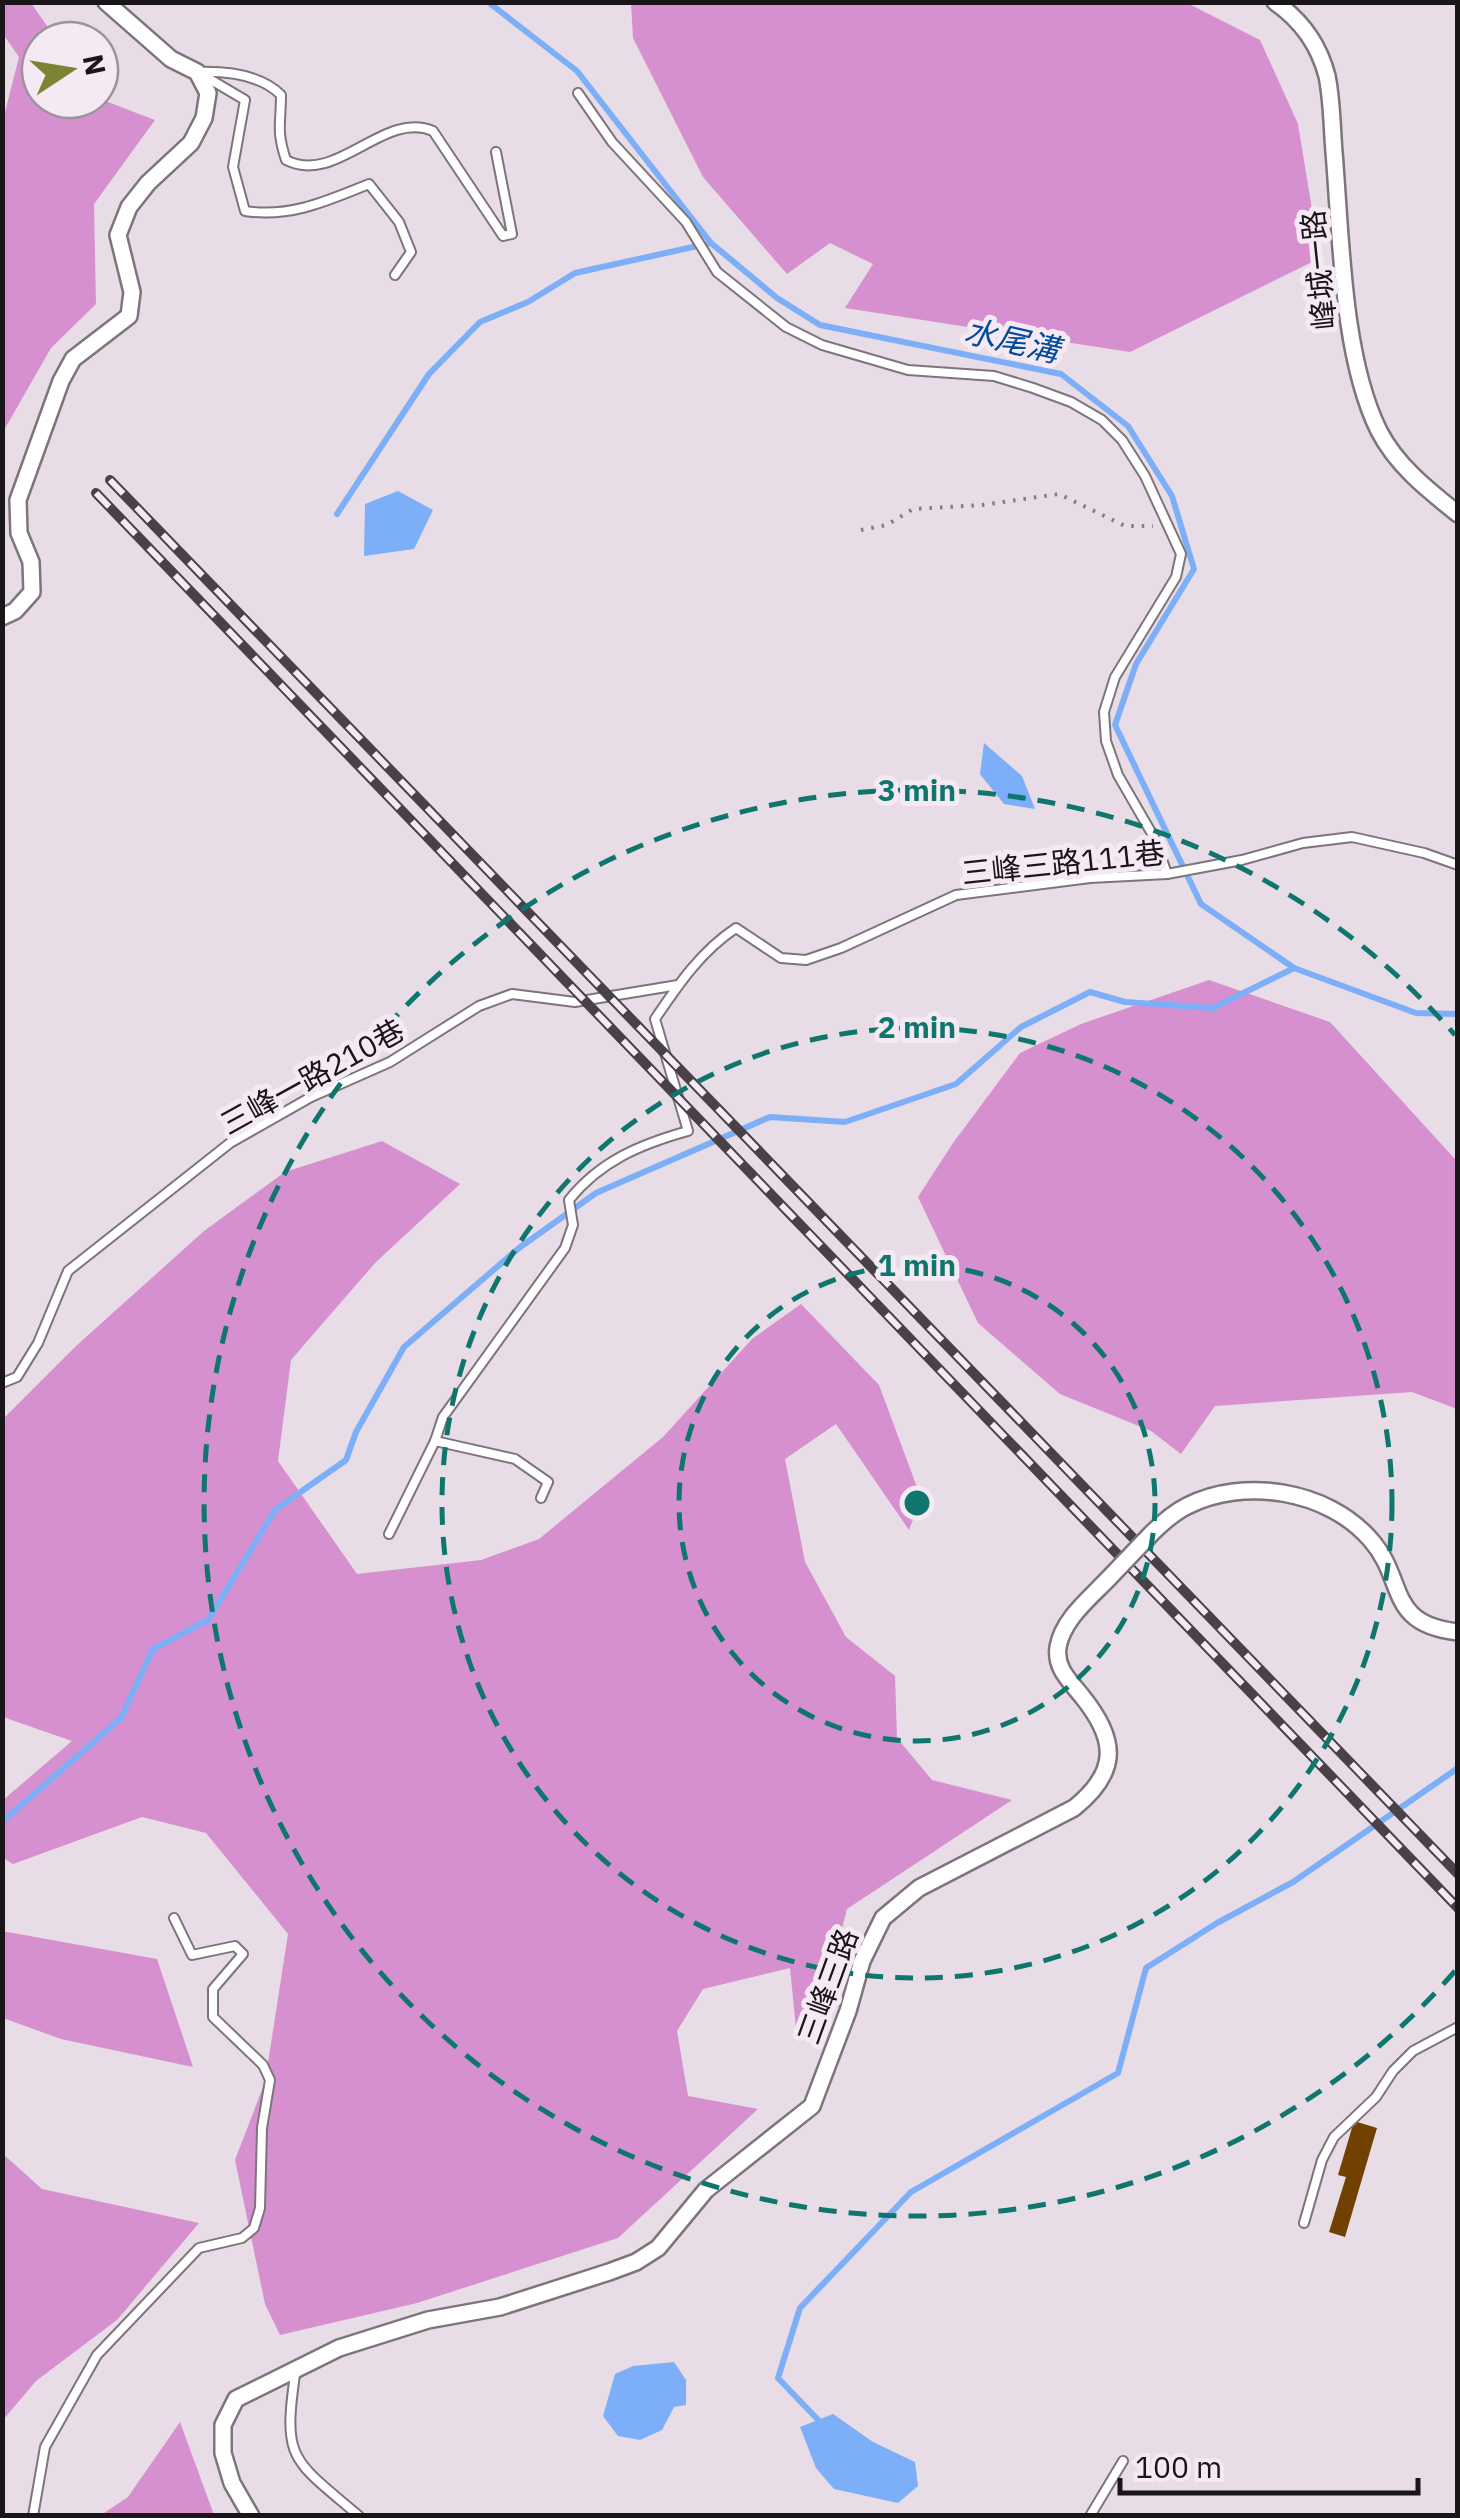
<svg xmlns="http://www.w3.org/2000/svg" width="1460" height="2518" font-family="'IBM Plex Sans','Noto Sans TC',sans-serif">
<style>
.forest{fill:#d690cf}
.water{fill:#7caff7}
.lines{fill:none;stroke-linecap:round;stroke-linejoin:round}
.stream{stroke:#7caff7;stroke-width:6}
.building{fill:#714101}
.lane-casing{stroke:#7e747c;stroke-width:12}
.street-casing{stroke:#7e747c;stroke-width:20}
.path{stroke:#847c82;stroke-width:4;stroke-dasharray:2.5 8;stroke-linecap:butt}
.lane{stroke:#fff;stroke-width:8}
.street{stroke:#fff;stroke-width:15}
.rail-casing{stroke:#484247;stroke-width:10}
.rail{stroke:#f5e9f3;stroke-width:6;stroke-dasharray:19;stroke-linecap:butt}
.street-bridge-casing{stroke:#7e747c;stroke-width:20;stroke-linecap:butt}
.street-bridge{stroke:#fff;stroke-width:15}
.ring{fill:none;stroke:#0f766e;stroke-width:5;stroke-dasharray:18 12}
.labels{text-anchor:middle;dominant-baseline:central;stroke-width:10;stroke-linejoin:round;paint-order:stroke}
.street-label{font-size:30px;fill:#191518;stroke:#f5e9f3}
.water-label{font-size:32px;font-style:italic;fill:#024a9c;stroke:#f5e9f3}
.centre{fill:#0f766e;stroke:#f5e9f3;stroke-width:5}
.ring-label{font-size:30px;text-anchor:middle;font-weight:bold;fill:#0f766e;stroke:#f5e9f3;stroke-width:10;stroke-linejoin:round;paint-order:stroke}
</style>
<rect width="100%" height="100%" fill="#e8dce6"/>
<g class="forest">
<polygon points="3,2 31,3 57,40 40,40 40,100 100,99 155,120 94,204 96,304 51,348 3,432 3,120 19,57 3,34"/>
<polygon points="631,3 1187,3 1260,40 1298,124 1320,258 1130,352 845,308 873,264 830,243 787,274 703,177 633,38"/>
<polygon points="1209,980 1330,1022 1454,1158 1457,1158 1457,1409 1412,1392 1215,1406 1181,1454 1151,1431 1060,1394 978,1323 918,1197 953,1143 1020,1053 1081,1024"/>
<polygon points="382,1141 460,1184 375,1263 291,1360 278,1461 357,1574 481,1560 539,1539 663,1437 752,1339 801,1304 879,1385 921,1498 909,1530 836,1424 785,1459 805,1562 846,1637 895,1676 897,1738 932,1780 1012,1800 847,1909 816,2029 797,2038 790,1968 703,1989 677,2031 688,2096 758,2109 618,2238 417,2303 280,2335 265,2304 235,2160 265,2082 288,1934 206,1833 142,1817 13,1864 3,1858 3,1800 72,1741 3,1717 3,1419 76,1346 204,1231 285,1172"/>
<polygon points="2,1931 157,1959 193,2067 61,2039 3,2018"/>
<polygon points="3,2154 42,2189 199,2223 117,2320 36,2381 3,2420"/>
<polygon points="180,2422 214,2515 101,2515 128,2497"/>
</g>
<g class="water">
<polygon points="398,491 433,510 414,549 364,556 365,504"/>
<polygon points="984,743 1022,776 1035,809 1004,804 980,774"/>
<polygon points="674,2362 686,2380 686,2405 674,2407 662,2430 640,2440 618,2436 603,2416 615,2374 633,2366"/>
<polygon points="833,2414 873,2442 915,2462 918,2486 898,2503 834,2489 816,2468 800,2427"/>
</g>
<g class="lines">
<g class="stream">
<polyline points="488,2 577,71 711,243 777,298 820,325 1061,374 1128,426 1172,496 1194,569 1136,664 1115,725 1201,904 1294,968 1416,1013 1458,1014"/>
<polyline points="337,514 429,374 480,322 528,302 575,273 711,243"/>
<polyline points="2,1822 121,1718 153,1649 208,1620 275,1510 346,1460 356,1432 404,1347 519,1248 596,1193 770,1117 845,1122 956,1084 1021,1027 1090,992 1125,1002 1213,1008 1294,968"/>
<polyline points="821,2423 778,2378 800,2308 911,2192 1118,2073 1146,1968 1217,1923 1293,1882 1458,1768"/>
</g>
</g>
<polygon class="building" points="1354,2121 1377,2128 1345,2237 1329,2232 1346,2177 1338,2175"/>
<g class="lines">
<defs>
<g id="lane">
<path d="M197,72C225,71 260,74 281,95C281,124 276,130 286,160C337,186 383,110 433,131L503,236L512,234L496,152"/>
<path d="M201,74L245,100L233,167L245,211C290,218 327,201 369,184L399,222L411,252L395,275"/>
<polyline points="578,93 612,142 686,222 717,272 786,327 822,345 908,370 994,376 1033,388 1071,402 1102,420 1122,440 1145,476 1181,554 1176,577 1115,677 1104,712 1106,741 1118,775 1155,839 1167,874"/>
<polyline points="2,1383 17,1377 38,1343 68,1271 230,1143 311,1097 390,1062 479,1006 512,994 575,1002 678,985"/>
<polyline points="435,1441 515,1459 548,1482 541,1498"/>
<path d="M389,1534L435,1441L443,1417L565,1248L573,1225L569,1200C600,1161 641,1144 688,1131L655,1019C678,985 701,951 736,928L781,958L806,960L841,948L956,895L1090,878L1167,874L1242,860L1303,843L1352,837L1424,853L1458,865"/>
<polyline points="1304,2223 1322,2160 1334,2137 1376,2097 1393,2071 1413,2051 1458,2027"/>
<path d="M296,2368C282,2461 291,2458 359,2516"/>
<polyline points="33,2516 45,2447 97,2355 199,2248 242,2238 254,2228 260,2208 262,2128 270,2080 263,2065 213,2017 213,1989 243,1954 235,1946 192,1955 174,1918"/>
<polyline points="1090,2516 1123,2461"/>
</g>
<g id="street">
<path d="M1275,2C1301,20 1319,45 1327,76C1332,100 1332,128 1334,152C1341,235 1342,357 1379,431C1397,466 1428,490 1458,514"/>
<polyline points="2,617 15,611 32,592 31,562 19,533 18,500 61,381 73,359 129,316 132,292 118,235 129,207 148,183 191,143 204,118 208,93 197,72 171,59 106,2"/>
<path d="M1151,1534C1162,1523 1173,1513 1187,1506C1244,1477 1327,1490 1370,1539C1407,1580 1385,1624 1458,1632"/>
<path d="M251,2516L232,2483L223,2453V2425L236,2399L339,2348L428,2320L500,2307L609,2272L636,2262L658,2248L706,2190L812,2106L848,2011L862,1961L883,1918L919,1888L1074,1808C1120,1771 1117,1739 1081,1695C1069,1680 1055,1668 1058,1647C1063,1619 1090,1598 1109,1578"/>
</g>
</defs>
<use href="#lane" class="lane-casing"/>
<use href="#street" class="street-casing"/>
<polyline class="path" points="861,530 887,525 913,509 982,505 1059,494 1125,526 1153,526"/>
<use href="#lane" class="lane"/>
<use href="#street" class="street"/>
<defs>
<g id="rail">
<polyline points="110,480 1458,1874"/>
<polyline points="96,493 1458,1908"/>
</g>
</defs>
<use href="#rail" class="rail-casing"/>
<use href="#rail" class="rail"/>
<defs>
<polyline id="street-bridge" points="1109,1578 1151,1534"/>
</defs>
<use href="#street-bridge" class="street-bridge-casing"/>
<use href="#street-bridge" class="street-bridge"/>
</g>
<g class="ring">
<circle cx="917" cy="1503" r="238"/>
<circle cx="917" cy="1503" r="475"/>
<path d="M1455 1971A713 713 0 1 1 1455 1035"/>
</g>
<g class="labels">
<g class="street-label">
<text transform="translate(1318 270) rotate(-96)">峰城一路</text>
<text transform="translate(1063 862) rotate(-6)">三峰三路111巷</text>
<text transform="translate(312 1076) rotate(-29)">三峰一路210巷</text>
<text transform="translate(827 1986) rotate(-70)">三峰三路</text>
</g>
<g class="water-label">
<text transform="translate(1012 340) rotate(13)">水尾溝</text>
</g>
</g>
<circle cx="917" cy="1503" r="15" class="centre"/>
<g class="ring-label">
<text x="917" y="801">3 min</text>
<text x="917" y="1038">2 min</text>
<text x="917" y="1276">1 min</text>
</g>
<rect width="1460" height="2518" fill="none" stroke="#191518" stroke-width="10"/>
<g transform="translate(70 70) rotate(78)"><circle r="48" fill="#f5e9f3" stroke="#9d949b" stroke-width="2.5"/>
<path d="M0-8L18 38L0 25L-18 38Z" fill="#7b8430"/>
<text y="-15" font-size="28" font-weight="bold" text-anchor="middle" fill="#191518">N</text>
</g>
<path d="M1120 2478v15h298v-15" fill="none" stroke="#191518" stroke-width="5"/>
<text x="1135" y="2478" font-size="30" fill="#191518" stroke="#f5e9f3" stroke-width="8" paint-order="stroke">100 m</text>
</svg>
